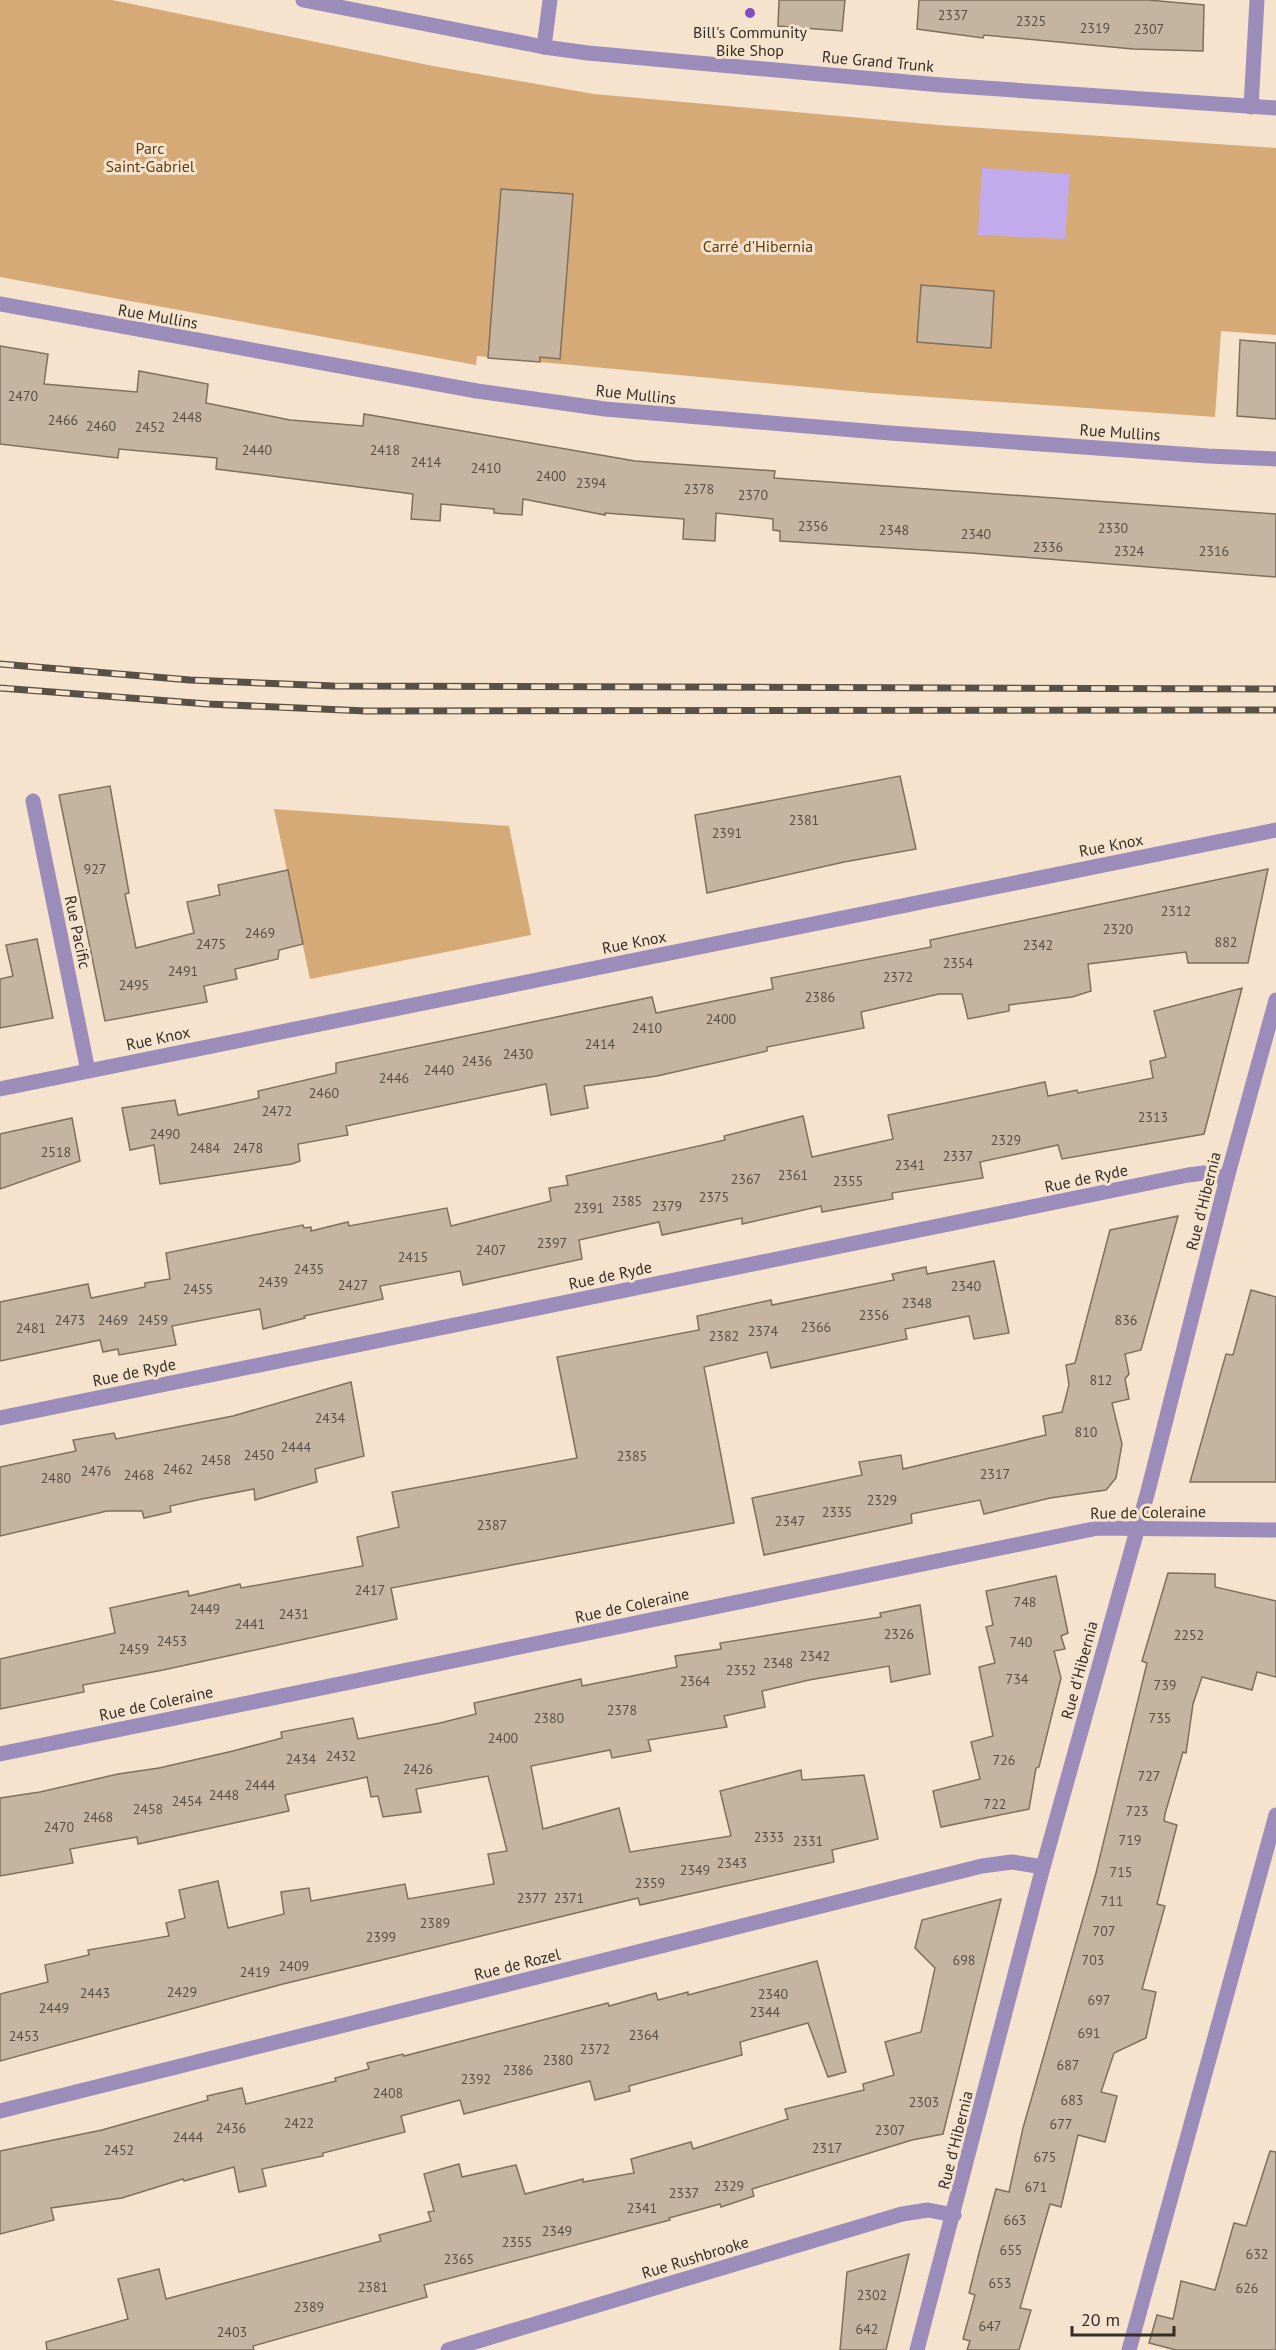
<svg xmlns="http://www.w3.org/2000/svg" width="1276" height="2350" font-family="'PT Sans',sans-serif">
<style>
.green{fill:#d6aa77}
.water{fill:#c1abed}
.building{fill:#c5b4a0;stroke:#7f6f5c;stroke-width:1.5}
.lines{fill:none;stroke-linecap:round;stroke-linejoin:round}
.service{stroke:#9b8cba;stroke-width:15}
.minor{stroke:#9b8cba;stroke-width:15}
.rail-casing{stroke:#595045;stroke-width:7}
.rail{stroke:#f5e3ce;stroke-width:4.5;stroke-dasharray:14;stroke-linecap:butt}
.poi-dot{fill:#7f4dc5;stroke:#f5e3ce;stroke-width:2}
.labels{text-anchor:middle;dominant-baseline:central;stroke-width:6;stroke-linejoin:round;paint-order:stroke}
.number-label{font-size:14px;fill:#595044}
.poi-label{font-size:16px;fill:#352e26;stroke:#f5e3ce}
.street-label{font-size:16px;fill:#352e26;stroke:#f5e3ce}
.park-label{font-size:16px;fill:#5f3e10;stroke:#f5e3ce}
</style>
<rect width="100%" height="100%" fill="#f5e3ce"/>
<g class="green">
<polygon points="0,0 112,0 433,66 594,94 939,125 1276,148 1276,335 1221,331 1215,417 872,393 477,356 476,365 0,277"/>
<polygon points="274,809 509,826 531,935 310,979"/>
</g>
<polygon class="water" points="982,168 1070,174 1065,239 978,235"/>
<g class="building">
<polygon points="779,0 845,0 842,31 778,26"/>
<polygon points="919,0 1148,0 1204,5 1203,51 1133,49 984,35 983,38 917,29"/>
<polygon points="501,189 573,194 560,359 540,357 540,362 488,358"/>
<polygon points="921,285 994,291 991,348 917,342"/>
<polygon points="1240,340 1276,343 1276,419 1237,416"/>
<polygon points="0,346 48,354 44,384 137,392 139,371 208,384 206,403 290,420 363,426 364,414 635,461 775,471 774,478 1276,514 1276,577 971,553 780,541 780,531 773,530 773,519 716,513 715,541 683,539 684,519 605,513 605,515 523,499 522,515 494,513 494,509 441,504 440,521 411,519 413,494 216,469 217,458 119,449 118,458 0,444"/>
<polygon points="900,776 916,849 844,862 707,893 695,815"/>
<polygon points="110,786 129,893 125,894 136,948 194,933 187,902 220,895 218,885 288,870 303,944 279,950 278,959 235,969 237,979 204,986 207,1002 105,1021 59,795"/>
<polygon points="1268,869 1248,963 1188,963 1186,952 1088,964 1091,991 1072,997 1009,1005 1009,1011 968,1019 962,994 939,994 861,1012 864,1028 767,1047 767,1051 657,1076 584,1086 588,1108 551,1115 546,1084 346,1126 348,1135 298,1144 300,1161 292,1164 160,1184 154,1145 130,1150 122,1108 175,1100 178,1115 218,1107 259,1098 258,1091 336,1073 336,1063 652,997 656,1013 773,989 771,978 931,947 930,940"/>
<polygon points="37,939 53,1018 0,1028 0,979 13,976 6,945"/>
<polygon points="1242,988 1204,1134 1062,1159 1058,1145 980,1162 983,1178 892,1193 893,1199 822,1212 821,1206 742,1224 742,1218 662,1235 659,1222 579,1240 582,1259 463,1285 460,1271 380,1286 383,1299 304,1316 305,1318 263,1329 260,1309 172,1326 176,1345 119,1355 118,1349 103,1352 100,1340 0,1361 0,1302 88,1284 91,1298 145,1287 145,1283 170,1279 166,1253 303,1225 304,1228 311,1227 311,1231 348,1222 349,1226 447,1208 451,1226 551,1201 549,1188 568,1185 566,1176 725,1140 724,1136 803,1116 812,1157 893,1139 888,1115 1045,1082 1048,1096 1077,1090 1078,1093 1153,1078 1150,1061 1166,1057 1154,1011"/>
<polygon points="72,1118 80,1161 0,1189 0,1134"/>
<polygon points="1178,1216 1141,1350 1125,1354 1129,1374 1125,1379 1129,1399 1112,1403 1122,1444 1116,1478 1106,1490 1050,1498 984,1514 980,1500 911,1514 912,1523 764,1555 752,1498 862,1475 859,1462 901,1455 903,1469 1046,1435 1043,1416 1062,1412 1069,1385 1066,1365 1075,1363 1110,1230"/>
<polygon points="994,1261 1009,1333 974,1339 969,1316 905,1329 907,1339 771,1368 767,1352 704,1367 734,1523 391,1588 397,1619 163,1670 83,1685 84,1692 0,1709 0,1659 115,1633 110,1608 188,1591 189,1596 240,1584 241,1588 363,1566 357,1537 399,1527 392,1492 577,1458 557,1357 699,1330 697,1316 771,1300 772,1305 894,1280 892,1274 926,1267 927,1274"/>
<polygon points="1251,1290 1276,1297 1276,1482 1190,1482 1226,1354 1233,1355"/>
<polygon points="351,1382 364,1456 315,1469 317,1482 255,1500 254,1489 202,1499 170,1506 171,1512 144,1518 142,1511 107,1511 0,1536 0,1467 76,1451 73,1440 114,1433 116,1439 233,1416"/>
<polygon points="1168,1573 1215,1574 1215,1587 1276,1601 1276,1677 1257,1672 1252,1690 1202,1677 1193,1704 1186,1753 1183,1752 1165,1814 1164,1821 1177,1825 1157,1904 1165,1906 1142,1989 1156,1992 1146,2038 1114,2053 1101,2092 1117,2096 1105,2142 1078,2135 1061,2207 1050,2204 1020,2308 1031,2310 1019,2350 967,2350 970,2341 963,2339 975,2295 969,2293 979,2253 996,2189 1009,2192 1023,2128 1096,1873 1147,1663 1142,1661"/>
<polygon points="1056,1576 1068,1633 1061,1636 1065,1649 1054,1651 1061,1678 1039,1767 1036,1768 1029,1809 941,1827 933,1791 980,1779 971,1742 993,1736 979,1667 995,1663 986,1627 993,1625 986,1591"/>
<polygon points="920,1605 930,1674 891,1682 889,1666 809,1680 762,1691 765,1707 724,1716 727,1727 648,1740 651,1751 612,1758 610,1750 531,1766 543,1829 619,1808 630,1852 731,1836 720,1791 801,1770 802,1780 864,1775 878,1839 832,1850 834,1862 640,1905 638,1898 283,1984 0,2061 0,1994 48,1982 45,1965 89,1955 88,1950 169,1936 166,1923 185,1918 179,1890 218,1881 228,1928 284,1914 281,1892 309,1888 311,1901 405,1884 408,1899 494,1884 488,1854 507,1851 488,1776 416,1789 421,1812 383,1817 378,1796 371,1797 367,1777 285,1795 289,1811 138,1844 137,1837 70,1849 73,1863 0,1876 0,1798 40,1792 118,1774 159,1768 233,1751 282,1738 281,1732 353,1718 358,1739 440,1723 476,1714 474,1703 581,1679 582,1686 677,1667 675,1656 721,1649 720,1643 881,1617 880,1613"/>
<polygon points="1001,1899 943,2134 912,2140 752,2189 754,2196 721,2207 720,2204 669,2218 670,2220 424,2285 427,2297 253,2346 254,2350 47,2350 46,2342 128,2319 118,2279 159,2269 166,2299 381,2241 379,2235 431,2221 428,2212 434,2211 424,2174 459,2164 462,2177 516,2165 525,2194 583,2179 583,2182 634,2173 631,2159 691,2142 693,2149 788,2119 785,2109 864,2090 863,2084 894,2075 885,2042 921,2032 935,1968 915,1948 922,1920"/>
<polygon points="817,1961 846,2072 828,2077 808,2023 740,2042 742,2055 629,2086 630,2091 595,2100 590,2081 464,2114 460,2100 401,2116 405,2132 323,2153 323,2156 262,2169 266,2186 239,2192 234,2167 184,2181 183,2179 122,2198 51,2208 54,2220 0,2234 0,2151 102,2130 208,2100 207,2096 242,2088 246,2104 336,2081 335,2078 369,2069 367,2063 403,2054 404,2056 608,2003 609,2006 656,1993 658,2000 688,1992 688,1995"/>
<polygon points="1270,2151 1276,2152 1276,2350 1176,2350 1149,2343 1157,2315 1173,2319 1181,2281 1215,2290 1234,2223 1246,2226"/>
<polygon points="909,2254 886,2350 840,2350 847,2272"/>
</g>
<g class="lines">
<polyline class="service" points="1129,2350 1276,1815"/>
<g class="minor">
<polyline points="303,0 544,47 588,53 941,85 1276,108"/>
<polyline points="544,47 550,0"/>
<polyline points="1251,107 1257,0"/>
<polyline points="0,304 477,391 605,409 890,433 1208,456 1276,459"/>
<polyline points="33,801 88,1071"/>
<polyline points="0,1089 1276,830"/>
<polyline points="0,1418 1188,1175 1204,1173 1227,1178"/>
<polyline points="0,1754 1098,1528 1276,1530"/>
<polyline points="0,2111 982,1866 1012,1862 1043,1867"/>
<polyline points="448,2350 902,2214 928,2210 954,2215"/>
<polyline points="917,2350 1043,1867 1148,1491 1227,1178 1276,1000"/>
</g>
<defs>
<g id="rail">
<polyline points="0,664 190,680 334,686 1276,689"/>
<polyline points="0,688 208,704 366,711 1276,710"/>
</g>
</defs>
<use href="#rail" class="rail-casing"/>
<use href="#rail" class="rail"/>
</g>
<circle class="poi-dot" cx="750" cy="13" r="6"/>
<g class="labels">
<g class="number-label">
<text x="953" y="15">2337</text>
<text x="1031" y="21">2325</text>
<text x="1095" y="28">2319</text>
<text x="1149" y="29">2307</text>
<text x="23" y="396">2470</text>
<text x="187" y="417">2448</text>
<text x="63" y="420">2466</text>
<text x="101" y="426">2460</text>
<text x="150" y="427">2452</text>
<text x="257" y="450">2440</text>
<text x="385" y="450">2418</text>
<text x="426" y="462">2414</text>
<text x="486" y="468">2410</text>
<text x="551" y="476">2400</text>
<text x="591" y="483">2394</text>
<text x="699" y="489">2378</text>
<text x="753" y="495">2370</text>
<text x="813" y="526">2356</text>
<text x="1113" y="528">2330</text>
<text x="894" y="530">2348</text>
<text x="976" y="534">2340</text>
<text x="1048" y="547">2336</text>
<text x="1129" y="551">2324</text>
<text x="1214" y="551">2316</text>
<text x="804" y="820">2381</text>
<text x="727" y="833">2391</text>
<text x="95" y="869">927</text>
<text x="1176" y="911">2312</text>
<text x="1118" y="929">2320</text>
<text x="260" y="933">2469</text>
<text x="1226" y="942">882</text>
<text x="211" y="944">2475</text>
<text x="1038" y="945">2342</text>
<text x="958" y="963">2354</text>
<text x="183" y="971">2491</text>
<text x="898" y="977">2372</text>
<text x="134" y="985">2495</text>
<text x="820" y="997">2386</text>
<text x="721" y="1019">2400</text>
<text x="647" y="1028">2410</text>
<text x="600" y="1044">2414</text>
<text x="518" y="1054">2430</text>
<text x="477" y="1061">2436</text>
<text x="439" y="1070">2440</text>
<text x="394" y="1078">2446</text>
<text x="324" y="1093">2460</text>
<text x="277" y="1111">2472</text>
<text x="1153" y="1117">2313</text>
<text x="165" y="1134">2490</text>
<text x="1006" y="1140">2329</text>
<text x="205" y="1148">2484</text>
<text x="248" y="1148">2478</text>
<text x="56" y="1152">2518</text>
<text x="958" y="1156">2337</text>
<text x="910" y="1165">2341</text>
<text x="793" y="1175">2361</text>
<text x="746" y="1179">2367</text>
<text x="848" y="1181">2355</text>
<text x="714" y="1197">2375</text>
<text x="627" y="1201">2385</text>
<text x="667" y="1206">2379</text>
<text x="589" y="1208">2391</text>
<text x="552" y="1243">2397</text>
<text x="491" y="1250">2407</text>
<text x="413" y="1257">2415</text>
<text x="309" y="1269">2435</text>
<text x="273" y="1282">2439</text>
<text x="353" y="1285">2427</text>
<text x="966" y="1286">2340</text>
<text x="198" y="1289">2455</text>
<text x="917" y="1303">2348</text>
<text x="874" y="1315">2356</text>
<text x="70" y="1320">2473</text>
<text x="113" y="1320">2469</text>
<text x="153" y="1320">2459</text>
<text x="1126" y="1320">836</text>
<text x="816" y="1327">2366</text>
<text x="31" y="1328">2481</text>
<text x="763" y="1331">2374</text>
<text x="724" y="1336">2382</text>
<text x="1101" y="1380">812</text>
<text x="330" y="1418">2434</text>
<text x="1086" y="1432">810</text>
<text x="296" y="1447">2444</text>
<text x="259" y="1455">2450</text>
<text x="632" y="1456">2385</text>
<text x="216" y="1460">2458</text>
<text x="178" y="1469">2462</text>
<text x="96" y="1471">2476</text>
<text x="995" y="1474">2317</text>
<text x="139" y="1475">2468</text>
<text x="56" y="1478">2480</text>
<text x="882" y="1500">2329</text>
<text x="837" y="1512">2335</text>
<text x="790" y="1521">2347</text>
<text x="492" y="1525">2387</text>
<text x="370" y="1590">2417</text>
<text x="1025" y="1602">748</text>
<text x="205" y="1609">2449</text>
<text x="294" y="1614">2431</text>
<text x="250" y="1624">2441</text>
<text x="899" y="1634">2326</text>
<text x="1189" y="1635">2252</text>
<text x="172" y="1641">2453</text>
<text x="1021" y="1642">740</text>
<text x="134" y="1649">2459</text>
<text x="815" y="1656">2342</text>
<text x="778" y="1663">2348</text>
<text x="741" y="1670">2352</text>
<text x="1017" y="1679">734</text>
<text x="695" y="1681">2364</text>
<text x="1165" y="1685">739</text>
<text x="622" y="1710">2378</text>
<text x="549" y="1718">2380</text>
<text x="1160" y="1718">735</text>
<text x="503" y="1738">2400</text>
<text x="341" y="1756">2432</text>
<text x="301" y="1759">2434</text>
<text x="1004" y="1760">726</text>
<text x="418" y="1769">2426</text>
<text x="1149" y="1776">727</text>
<text x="260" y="1785">2444</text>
<text x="224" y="1795">2448</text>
<text x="187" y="1801">2454</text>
<text x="995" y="1804">722</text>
<text x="148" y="1809">2458</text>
<text x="1137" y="1811">723</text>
<text x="98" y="1817">2468</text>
<text x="59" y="1827">2470</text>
<text x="769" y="1837">2333</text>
<text x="1130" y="1840">719</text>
<text x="808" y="1841">2331</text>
<text x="732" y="1863">2343</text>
<text x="695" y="1870">2349</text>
<text x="1121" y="1872">715</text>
<text x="650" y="1883">2359</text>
<text x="532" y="1898">2377</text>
<text x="569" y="1898">2371</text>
<text x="1112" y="1901">711</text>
<text x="435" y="1923">2389</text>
<text x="1104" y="1931">707</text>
<text x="381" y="1937">2399</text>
<text x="964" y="1960">698</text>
<text x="1093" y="1960">703</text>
<text x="294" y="1966">2409</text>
<text x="255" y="1972">2419</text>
<text x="182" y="1992">2429</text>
<text x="95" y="1993">2443</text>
<text x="773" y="1994">2340</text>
<text x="1099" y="2000">697</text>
<text x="54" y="2008">2449</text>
<text x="765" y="2012">2344</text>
<text x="1089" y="2033">691</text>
<text x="644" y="2035">2364</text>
<text x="24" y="2036">2453</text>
<text x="595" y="2049">2372</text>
<text x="558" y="2060">2380</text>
<text x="1068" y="2065">687</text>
<text x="518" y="2070">2386</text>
<text x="476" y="2079">2392</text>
<text x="388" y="2093">2408</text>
<text x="1072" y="2100">683</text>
<text x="924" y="2102">2303</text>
<text x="299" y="2123">2422</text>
<text x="1061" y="2124">677</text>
<text x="231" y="2128">2436</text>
<text x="890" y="2130">2307</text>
<text x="188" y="2137">2444</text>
<text x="827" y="2148">2317</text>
<text x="119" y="2150">2452</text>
<text x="1045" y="2157">675</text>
<text x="729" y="2186">2329</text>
<text x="1036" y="2187">671</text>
<text x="684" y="2193">2337</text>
<text x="642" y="2208">2341</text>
<text x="1015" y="2220">663</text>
<text x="557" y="2231">2349</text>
<text x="517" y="2242">2355</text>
<text x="1011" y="2250">655</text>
<text x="1257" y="2254">632</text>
<text x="459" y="2259">2365</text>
<text x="1000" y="2283">653</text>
<text x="373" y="2287">2381</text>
<text x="1247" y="2288">626</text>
<text x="872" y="2295">2302</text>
<text x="309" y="2307">2389</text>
<text x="990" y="2326">647</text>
<text x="867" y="2329">642</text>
<text x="232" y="2332">2403</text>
</g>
<g class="poi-label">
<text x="750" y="32">Bill's Community<tspan x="750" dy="18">Bike Shop</tspan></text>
</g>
<g class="street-label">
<text transform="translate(878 61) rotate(5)">Rue Grand Trunk</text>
<text transform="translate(158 316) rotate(10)">Rue Mullins</text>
<text transform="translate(636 394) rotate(6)">Rue Mullins</text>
<text transform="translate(1120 432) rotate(4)">Rue Mullins</text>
<text transform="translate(1111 845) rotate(-11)">Rue Knox</text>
<text transform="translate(78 932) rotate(78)">Rue Pacific</text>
<text transform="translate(634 942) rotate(-11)">Rue Knox</text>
<text transform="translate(158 1038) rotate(-12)">Rue Knox</text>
<text transform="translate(1086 1178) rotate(-12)">Rue de Ryde</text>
<text transform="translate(1203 1201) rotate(-76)">Rue d'Hibernia</text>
<text transform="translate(610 1275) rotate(-12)">Rue de Ryde</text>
<text transform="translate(134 1372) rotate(-12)">Rue de Ryde</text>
<text transform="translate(1148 1512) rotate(-1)">Rue de Coleraine</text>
<text transform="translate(632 1605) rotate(-12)">Rue de Coleraine</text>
<text transform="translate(1079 1670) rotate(-75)">Rue d'Hibernia</text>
<text transform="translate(156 1703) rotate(-12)">Rue de Coleraine</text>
<text transform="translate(517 1964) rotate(-14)">Rue de Rozel</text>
<text transform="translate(955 2140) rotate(-76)">Rue d'Hibernia</text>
<text transform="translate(695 2257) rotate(-17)">Rue Rushbrooke</text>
</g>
<g class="park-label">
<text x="150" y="148">Parc<tspan x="150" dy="18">Saint-Gabriel</tspan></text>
<text x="758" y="246">Carré d'Hibernia</text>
</g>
</g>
<path d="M1072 2326v9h102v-9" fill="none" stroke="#352e26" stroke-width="3"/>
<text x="1081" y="2326" font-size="18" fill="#352e26" stroke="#f5e3ce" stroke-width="4.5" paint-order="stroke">20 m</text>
</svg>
